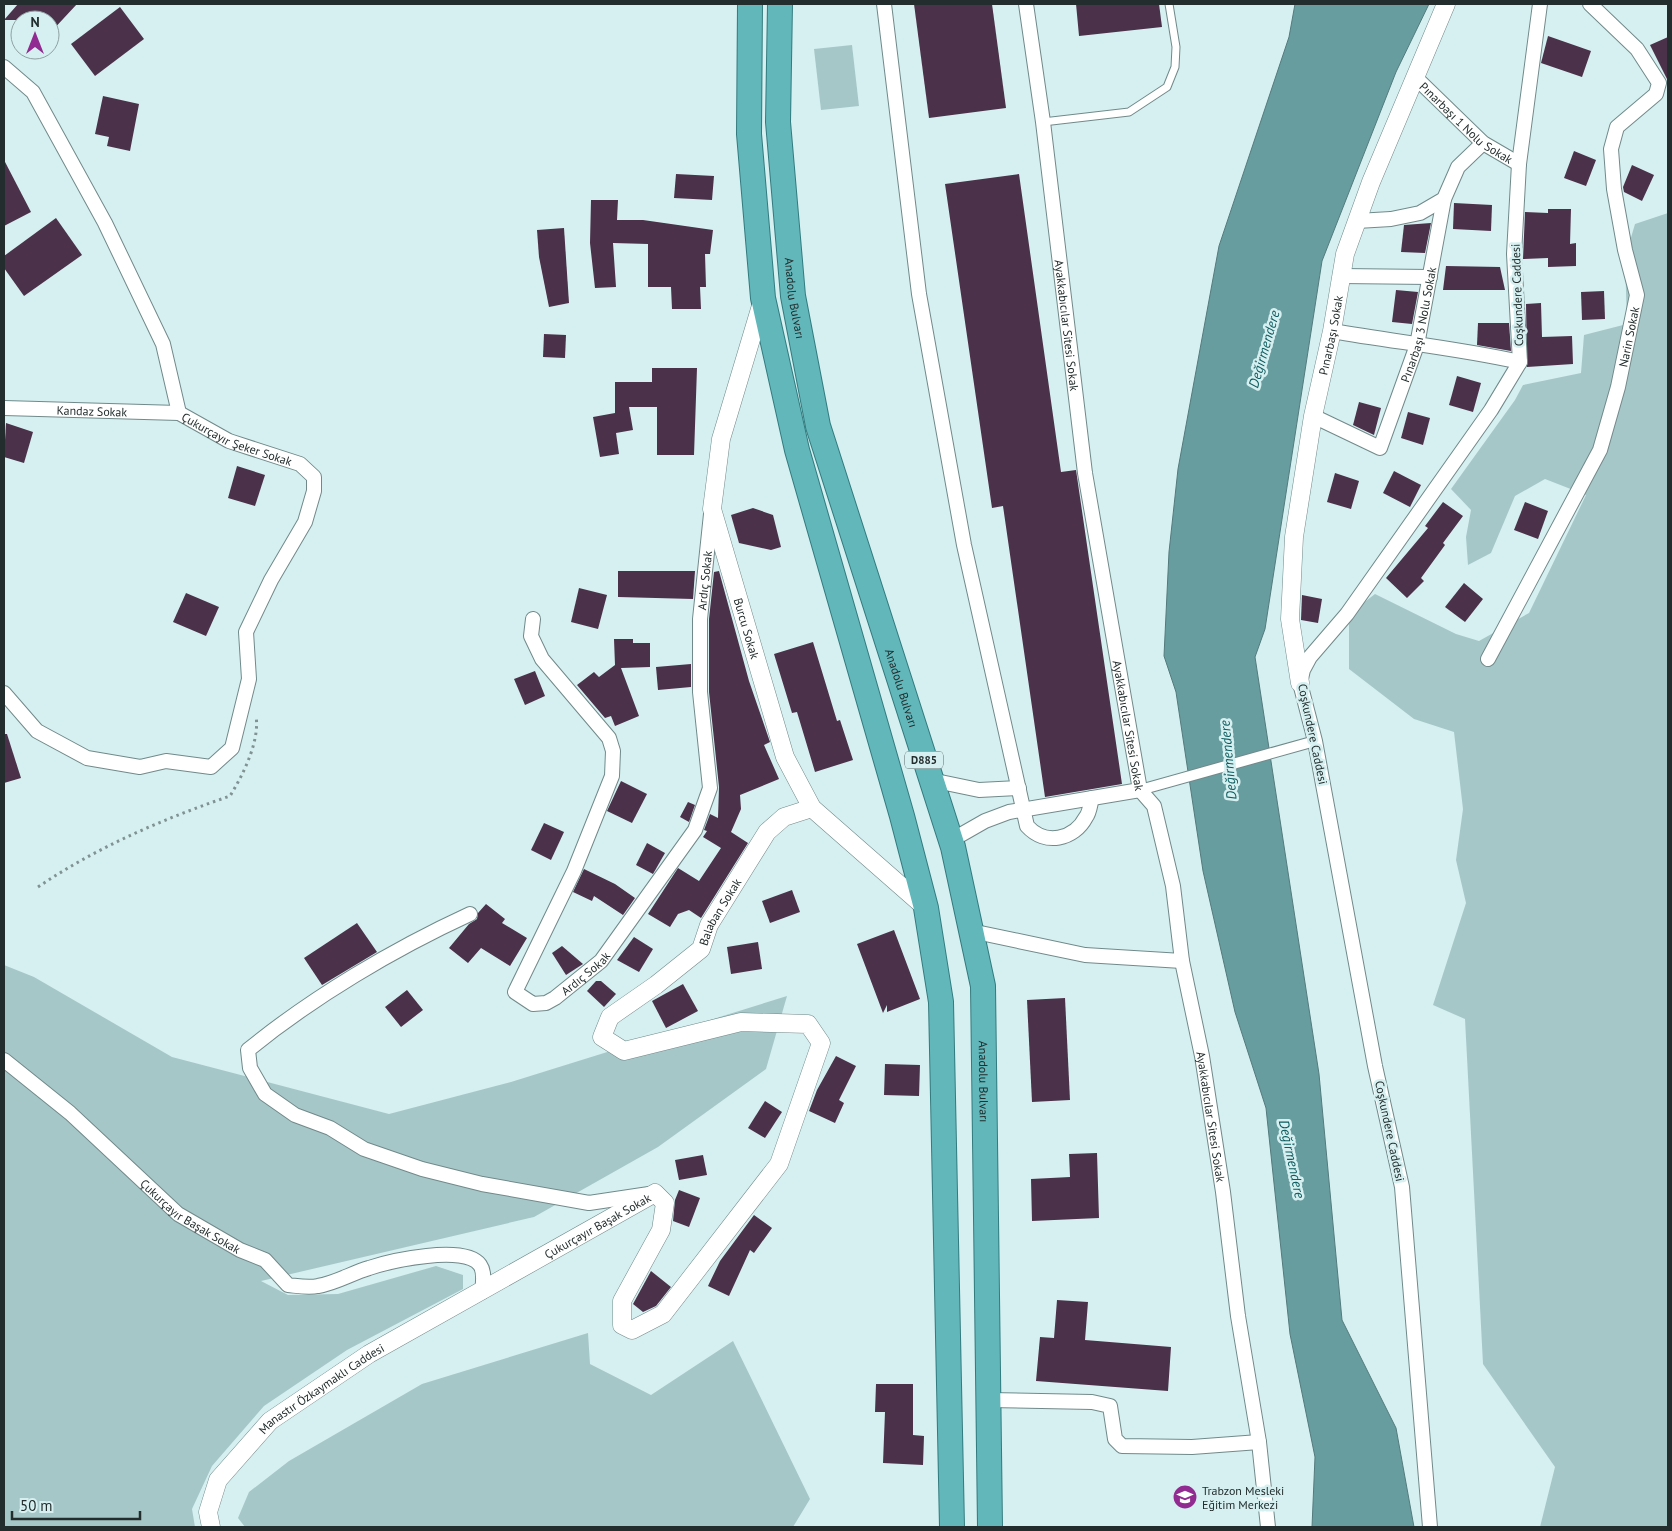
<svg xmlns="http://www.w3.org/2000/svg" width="1672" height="1531" font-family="'PT Sans',sans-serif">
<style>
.green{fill:#a6c7c8}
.water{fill:#689d9f;stroke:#537b7d}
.building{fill:#4b314a}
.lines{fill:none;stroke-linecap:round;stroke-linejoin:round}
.service-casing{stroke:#71898a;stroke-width:9}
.pedestrian-casing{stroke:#71898a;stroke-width:12}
.minor-casing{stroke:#71898a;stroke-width:16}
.tertiary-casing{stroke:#71898a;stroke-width:19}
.trunk-casing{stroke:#327b7e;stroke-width:26}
.path{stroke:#809293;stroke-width:3;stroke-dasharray:2.5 4;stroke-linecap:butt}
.service{stroke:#fff;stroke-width:7}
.pedestrian{stroke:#fff;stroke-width:10}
.minor{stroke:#fff;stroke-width:14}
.tertiary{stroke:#fff;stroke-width:18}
.trunk{stroke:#62b7bb;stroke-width:24}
.labels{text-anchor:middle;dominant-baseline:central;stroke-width:5;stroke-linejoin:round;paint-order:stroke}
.shield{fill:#d6f0f1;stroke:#596868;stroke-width:1}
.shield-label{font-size:11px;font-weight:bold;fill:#232d2d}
.street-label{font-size:12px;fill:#232d2d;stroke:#d6f0f1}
.poi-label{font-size:12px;fill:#232d2d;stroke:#d6f0f1;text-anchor:start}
.water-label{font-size:14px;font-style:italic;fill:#0d5b5e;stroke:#d6f0f1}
</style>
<rect width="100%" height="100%" fill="#d6f0f1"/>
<g class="green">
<polygon points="852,45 859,106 821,110 814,49"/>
<polygon points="1668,213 1668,1527 1540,1527 1555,1467 1483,1364 1465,1019 1433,1005 1466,903 1456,860 1463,809 1454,732 1414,719 1349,669 1349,614 1375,594 1456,634 1479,641 1529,613 1586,495 1545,479 1515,496 1491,553 1468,565 1466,537 1471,510 1451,489 1515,400 1523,385 1581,373 1584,335 1627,324 1625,258 1635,224"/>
<polygon points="4,965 34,977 172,1057 389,1114 511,1082 787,996 766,1069 658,1147 534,1217 261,1281 288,1295 338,1294 436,1266 463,1275 463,1289 347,1350 264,1406 212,1466 192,1509 195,1527 4,1527"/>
<polygon points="588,1333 590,1364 651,1395 733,1341 810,1499 793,1527 245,1527 238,1518 249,1492 289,1461 422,1384"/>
</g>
<polygon class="water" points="1295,4 1429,4 1396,72 1322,261 1265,629 1255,657 1319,1074 1342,1320 1396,1428 1414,1527 1312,1527 1315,1457 1290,1334 1266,1108 1235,1012 1203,871 1176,692 1164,656 1169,552 1178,469 1219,246 1289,37"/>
<g class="building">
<polygon points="18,4 77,4 50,33 50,20 4,20"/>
<polygon points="914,4 992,4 1006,108 929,118"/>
<polygon points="1076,4 1159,4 1162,27 1079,36"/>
<polygon points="120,7 144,39 95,76 71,44"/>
<polygon points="1548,36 1591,51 1582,77 1541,63"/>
<polygon points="1668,37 1668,89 1667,79 1650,45"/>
<polygon points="103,96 139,104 130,151 107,146 109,137 95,134"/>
<polygon points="1574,151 1596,160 1586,186 1564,178"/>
<polygon points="4,160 31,212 4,226"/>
<polygon points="1632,165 1654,175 1642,201 1624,192 1623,187"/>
<polygon points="676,174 714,176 712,200 674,198"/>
<polygon points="1019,174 1061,472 1076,470 1122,784 1045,797 1003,506 992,508 945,184"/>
<polygon points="591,200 618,200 617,220 643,220 713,230 710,254 705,254 706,287 700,287 701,309 672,309 671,287 648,287 648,244 613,243 616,287 595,288 590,243"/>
<polygon points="1454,203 1492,205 1491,231 1453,229"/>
<polygon points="1548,209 1571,209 1570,244 1576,243 1576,266 1548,267 1548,258 1523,259 1525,212 1548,213"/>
<polygon points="56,218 82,255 24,296 4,268 4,256"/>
<polygon points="1431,223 1425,253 1401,252 1404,225"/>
<polygon points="564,228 569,303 549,307 539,257 537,230"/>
<polygon points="1446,266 1500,267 1505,290 1443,290"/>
<polygon points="1396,290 1418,292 1412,324 1392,322"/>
<polygon points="1604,291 1605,319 1582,320 1581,292"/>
<polygon points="1541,303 1542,337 1572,336 1573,364 1527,367 1526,304"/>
<polygon points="1478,323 1509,323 1511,351 1477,345"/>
<polygon points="544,334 566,335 565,358 543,357"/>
<polygon points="652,368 697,368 694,455 657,455 657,407 629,407 633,430 616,433 619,454 600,457 593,417 615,413 615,382 652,382"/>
<polygon points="1457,376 1481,383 1473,412 1449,405"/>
<polygon points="1359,402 1381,408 1374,435 1353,425"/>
<polygon points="1408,412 1430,418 1423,445 1401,438"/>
<polygon points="6,423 33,432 24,463 4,457"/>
<polygon points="237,466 265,475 255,506 228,498"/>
<polygon points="1394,471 1421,485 1410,507 1383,493"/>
<polygon points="1335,473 1359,481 1351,509 1327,502"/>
<polygon points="1443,502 1463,516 1443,543 1445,545 1421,578 1424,581 1407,598 1386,578 1428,528 1425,526"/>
<polygon points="1525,502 1548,511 1538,539 1514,530"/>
<polygon points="753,508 773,515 781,547 771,550 739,543 731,515"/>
<polygon points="618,571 695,571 693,599 618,597"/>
<polygon points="719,571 749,681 770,742 764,745 779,779 740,795 741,809 731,832 748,843 701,918 689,910 678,914 670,927 648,914 678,868 699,881 721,848 703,837 707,831 704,830 710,814 718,818 719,787 709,692 709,619 714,572"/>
<polygon points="1464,583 1483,599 1465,622 1445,607"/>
<polygon points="579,588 607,595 598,629 571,622"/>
<polygon points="186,593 219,607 206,636 173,622"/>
<polygon points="1302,595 1322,599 1318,623 1301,620"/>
<polygon points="614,639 633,639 633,643 650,643 650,667 621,668 639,716 615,726 611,716 605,718 577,685 594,672 599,677 615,665"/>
<polygon points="813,642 837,721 840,720 853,760 815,772 797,712 792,713 774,654"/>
<polygon points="691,664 691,687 658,690 656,667"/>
<polygon points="535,671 545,696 525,705 514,679"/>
<polygon points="4,734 7,734 21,778 4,783"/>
<polygon points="621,781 647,794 632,823 607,811"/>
<polygon points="688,802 695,805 689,822 680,817"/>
<polygon points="544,823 564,832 551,860 531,850"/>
<polygon points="647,843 665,853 653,874 636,865"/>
<polygon points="584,869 615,884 635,898 623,915 594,896 592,901 573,892"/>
<polygon points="792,890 800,912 770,923 762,901"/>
<polygon points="486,904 505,919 502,923 527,938 510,966 481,948 468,963 449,948 469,924 477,919 478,913"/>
<polygon points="357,923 377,952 322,985 304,958"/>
<polygon points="894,930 920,999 887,1012 887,1005 883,1013 857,944"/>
<polygon points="634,937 653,949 639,972 617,960"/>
<polygon points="758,942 762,969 731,974 727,947"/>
<polygon points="562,946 583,964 566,975 552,953"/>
<polygon points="596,981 601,981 616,994 604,1007 587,991"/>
<polygon points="683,984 698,1011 666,1028 652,1001"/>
<polygon points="407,990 423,1010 401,1027 385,1007"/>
<polygon points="1065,998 1070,1100 1032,1102 1027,1000"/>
<polygon points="836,1056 856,1066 839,1100 844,1103 835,1123 809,1111 817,1090"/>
<polygon points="885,1064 920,1065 919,1096 884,1095"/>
<polygon points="765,1101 782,1112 765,1138 748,1128"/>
<polygon points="1097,1153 1099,1218 1032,1221 1031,1179 1070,1177 1069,1154"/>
<polygon points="703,1155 707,1175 679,1180 675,1160"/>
<polygon points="679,1190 700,1198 689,1227 673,1221 675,1200"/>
<polygon points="754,1215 772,1228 754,1253 750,1250 729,1296 708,1286 720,1261"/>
<polygon points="651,1271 671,1287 656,1306 643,1312 633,1304"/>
<polygon points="1057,1300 1088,1302 1085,1340 1171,1347 1168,1391 1036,1381 1040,1337 1054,1338"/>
<polygon points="876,1384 913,1384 913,1435 924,1436 923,1465 883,1463 885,1412 875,1412"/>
</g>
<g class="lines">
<defs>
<polyline id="service" points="1043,122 1129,112 1167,87 1175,67 1176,47 1169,4"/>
<polyline id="pedestrian" points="1140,790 1315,741"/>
<g id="minor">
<path d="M884,4L919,294L964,545L1027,826C1045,846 1074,840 1086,817C1090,812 1090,804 1092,798"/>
<path id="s1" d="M1026,4L1043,122L1085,473L1140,790L1154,806L1173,886L1182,961L1202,1056L1223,1192L1238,1316L1259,1442L1268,1527"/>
<polyline points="4,67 33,92 105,223 163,344 179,413"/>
<path id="s2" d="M1415,77L1483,143L1519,164"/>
<polyline points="1357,221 1391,219 1420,213 1444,199 1458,167 1483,143"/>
<polyline points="1341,276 1430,277"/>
<path d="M1332,331C1395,342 1458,348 1520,362"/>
<path id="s3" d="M4,408L179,413L229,441L300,464L314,477V491L305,522L271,580L246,632L249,679L232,748L211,767L166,761L140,767L87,758L37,731L4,693"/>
<path id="s4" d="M1313,416L1380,448L1417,345L1444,199"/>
<path id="s5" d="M533,619L531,636L542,659L609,738L613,751L612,776L574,871L515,992L533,1004L546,1003L555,998L601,961L695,830L710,788L700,692V619L711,514"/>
<path id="s6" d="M1488,659L1600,450L1618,387L1637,295L1625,250L1614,189L1611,149L1617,127L1656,94L1659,83L1637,49L1590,4"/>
<polyline points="931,780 979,790 1019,788"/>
<polyline points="950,841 985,821 1009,812 1140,790"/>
<path d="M470,914C394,949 313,997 248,1050L250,1068L265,1094L295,1115L330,1128L364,1149L422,1169L482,1184L589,1203L649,1194"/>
<polyline points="971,931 1085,955 1182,961"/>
<path id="s7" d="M4,1060L70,1113L178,1214L240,1250L265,1260L288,1285C298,1286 308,1288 318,1286C336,1283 352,1273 369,1268C390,1261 465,1244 480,1265C485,1272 483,1283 482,1292"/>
<polyline points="988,1400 1092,1402 1110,1406 1115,1439 1122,1446 1192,1447 1259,1442"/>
<polyline points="1430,1527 1402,1187 1375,1066 1315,741 1300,683 1303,670 1310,657 1347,614 1491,410 1520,362 1514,254 1519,164 1540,4"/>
</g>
<g id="tertiary">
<path id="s8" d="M763,299L721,439L712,509L785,757L812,808L926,908"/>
<path id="s9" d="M1300,683L1290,619L1294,537L1313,416L1332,331L1345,254L1371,182L1446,4"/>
<path id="s10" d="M211,1527L208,1512L218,1480L270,1421L369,1354L655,1193L665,1203L661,1230L622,1301V1325L632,1330L663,1314L779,1164L821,1043L808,1024L741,1022L624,1051L602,1037L610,1017L656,985L701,949L709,925L767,832L784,817L812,808"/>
</g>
<g id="trunk">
<polyline points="750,4 749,134 763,298 797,450 902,816 926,908 941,1002 952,1527"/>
<path id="s11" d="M780,4L778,122L793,296L818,426L953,847L983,986L990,1527"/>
</g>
</defs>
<use href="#service" class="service-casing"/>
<use href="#pedestrian" class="pedestrian-casing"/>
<use href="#minor" class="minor-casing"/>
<use href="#tertiary" class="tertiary-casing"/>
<use href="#trunk" class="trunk-casing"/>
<path class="path" d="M38,887C97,847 163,819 230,796C243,775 260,741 256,716"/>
<use href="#service" class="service"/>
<use href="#pedestrian" class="pedestrian"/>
<use href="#minor" class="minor"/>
<use href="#tertiary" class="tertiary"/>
<use href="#trunk" class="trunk"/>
</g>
<defs>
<symbol id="school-disc" viewBox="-11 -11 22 22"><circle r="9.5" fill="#912b91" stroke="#d6f0f1"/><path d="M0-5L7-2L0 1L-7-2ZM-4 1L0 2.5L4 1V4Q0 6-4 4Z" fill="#fff"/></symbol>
</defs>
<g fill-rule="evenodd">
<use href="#school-disc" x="1171" y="1483" width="28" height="28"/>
</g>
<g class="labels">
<rect class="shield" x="905" y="751.5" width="38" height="17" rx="4"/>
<g class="shield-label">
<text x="924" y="760">D885</text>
</g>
<g class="street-label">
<text stroke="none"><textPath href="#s2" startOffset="69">Pınarbaşı 1 Nolu Sokak</textPath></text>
<text transform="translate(1517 295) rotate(-92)">Coşkundere Caddesi</text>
<text stroke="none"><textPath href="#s11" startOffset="295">Anadolu Bulvarı</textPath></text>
<text stroke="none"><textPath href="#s1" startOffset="324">Ayakkabıcılar Sitesi Sokak</textPath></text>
<text stroke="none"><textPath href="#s4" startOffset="204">Pınarbaşı 3 Nolu Sokak</textPath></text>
<text stroke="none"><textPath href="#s9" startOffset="352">Pınarbaşı Sokak</textPath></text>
<text stroke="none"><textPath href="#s6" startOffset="354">Narin Sokak</textPath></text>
<text stroke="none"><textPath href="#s3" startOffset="88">Kandaz Sokak</textPath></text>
<text stroke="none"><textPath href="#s3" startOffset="239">Çukurçayır Şeker Sokak</textPath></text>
<text stroke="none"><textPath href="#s5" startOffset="940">Ardıç Sokak</textPath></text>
<text stroke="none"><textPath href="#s8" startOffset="341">Burcu Sokak</textPath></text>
<text stroke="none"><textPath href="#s11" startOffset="700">Anadolu Bulvarı</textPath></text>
<text stroke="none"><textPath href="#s1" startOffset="729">Ayakkabıcılar Sitesi Sokak</textPath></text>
<text transform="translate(1313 734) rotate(78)">Coşkundere Caddesi</text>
<text stroke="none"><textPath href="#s10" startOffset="1499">Balaban Sokak</textPath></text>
<text stroke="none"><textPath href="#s5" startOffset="506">Ardıç Sokak</textPath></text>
<text stroke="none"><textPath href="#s11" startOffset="1105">Anadolu Bulvarı</textPath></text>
<text stroke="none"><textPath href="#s1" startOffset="1132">Ayakkabıcılar Sitesi Sokak</textPath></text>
<text transform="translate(1390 1131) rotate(78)">Coşkundere Caddesi</text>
<text stroke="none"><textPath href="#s7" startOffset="244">Çukurçayır Başak Sokak</textPath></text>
<text stroke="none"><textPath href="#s10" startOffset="509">Çukurçayır Başak Sokak</textPath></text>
<text stroke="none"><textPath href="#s10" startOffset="188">Manastır Özkaymaklı Caddesi</textPath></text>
</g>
<g class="poi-label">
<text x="1202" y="1490">Trabzon Mesleki<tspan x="1202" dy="14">Eğitim Merkezi</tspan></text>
</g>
<g class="water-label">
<text transform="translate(1264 349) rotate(-74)">Değirmendere</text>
<text transform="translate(1228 760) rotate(-95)">Değirmendere</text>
<text transform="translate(1292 1159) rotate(78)">Değirmendere</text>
</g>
</g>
<rect width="1672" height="1531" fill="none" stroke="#232d2d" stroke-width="10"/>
<g transform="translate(35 35)"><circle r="24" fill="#d6f0f1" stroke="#8ea2a3"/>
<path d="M0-4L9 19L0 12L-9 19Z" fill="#912b91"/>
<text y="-8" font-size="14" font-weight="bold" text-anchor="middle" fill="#232d2d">N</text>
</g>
<path d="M12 1511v8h128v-8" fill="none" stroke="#232d2d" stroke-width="2.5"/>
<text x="20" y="1511" font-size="15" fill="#232d2d" stroke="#d6f0f1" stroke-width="4" paint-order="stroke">50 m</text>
</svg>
